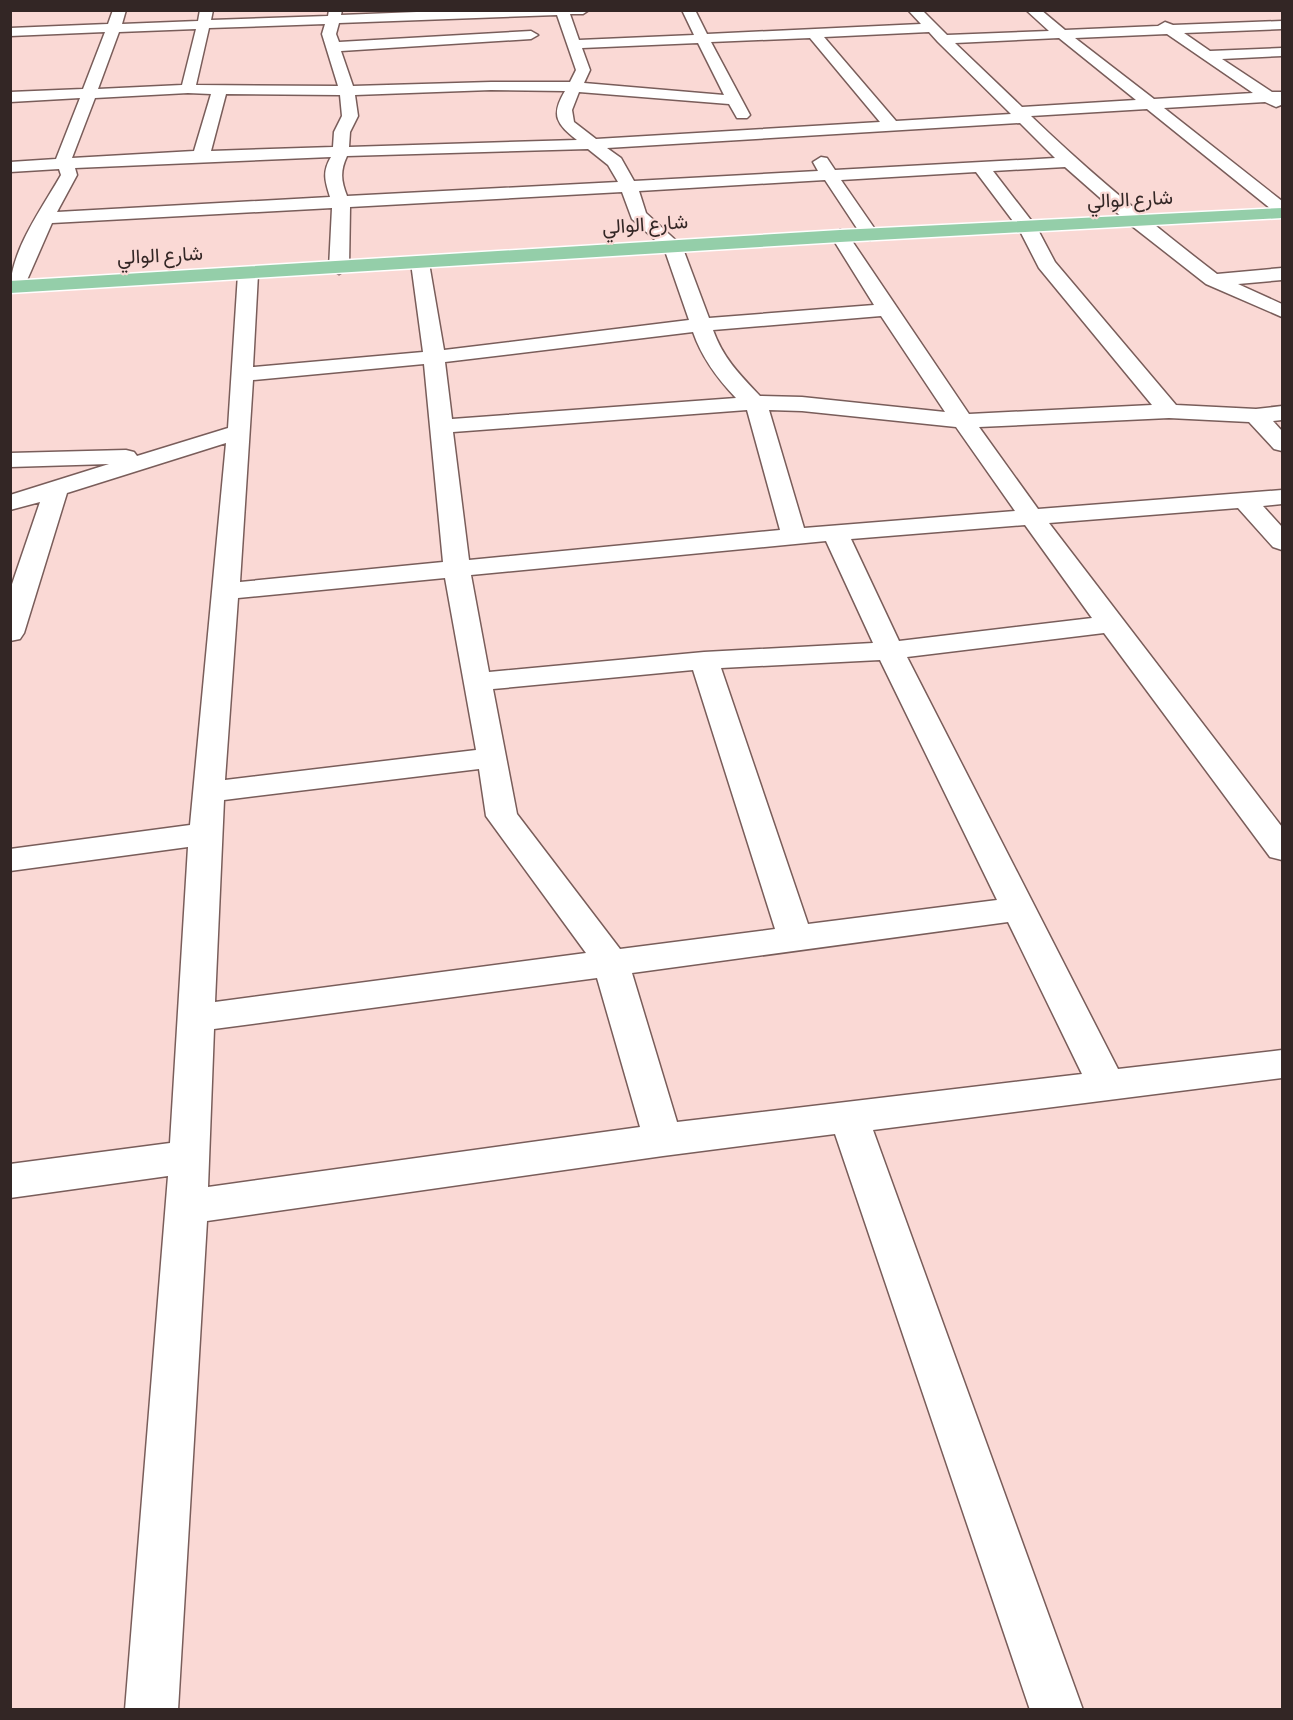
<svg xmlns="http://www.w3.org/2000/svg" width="1293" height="1720" font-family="'Alegreya Sans',Vazirmatn,sans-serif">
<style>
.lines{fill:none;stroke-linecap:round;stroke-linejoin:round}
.minor-casing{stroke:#795d5a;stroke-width:3}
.major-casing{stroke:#fff;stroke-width:3}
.minor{fill:#fff;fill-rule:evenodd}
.major{fill:#94cea9;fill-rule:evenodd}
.labels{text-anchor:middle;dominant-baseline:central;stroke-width:4.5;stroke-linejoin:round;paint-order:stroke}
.far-street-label{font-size:20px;fill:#332625;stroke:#fad9d5}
</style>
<rect width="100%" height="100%" fill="#fad9d5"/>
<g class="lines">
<defs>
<path id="minor" d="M113,10H126L122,24L198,21L200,10H213L211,20L328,16L329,10H342L341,15L467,10H589L583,14H570L579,40L694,35L682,10H695L707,34L921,24L908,10H922L947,35L1049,31L1026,10H1041L1065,30L1158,26L1165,22L1173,25L1282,21V29L1184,33L1210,51L1282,48V56L1222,59L1272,92H1282L1281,105L1276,107L1265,102L1164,108L1282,201V214L1276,213L1147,109L1031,116C1090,173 1152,224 1217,274L1282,268V280L1238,284L1282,304V317L1206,284L1132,226L1065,167L993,171L1037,228L1055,262L1176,405L1256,409L1282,406V420L1273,421L1282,431V451L1274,449L1249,422L1169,418L979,427L1038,509L1282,490V504L1263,506L1282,527V550L1273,547L1238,508L1049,523L1282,827V860L1270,857L1104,633L907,657L1118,1069L1282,1050V1078L873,1130L1083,1710H1030L835,1134L663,1156L207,1221L178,1710H125L168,1176L10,1198V1164L170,1143L188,847L10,871V849L190,825L226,443L67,493L24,633L20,639L10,641V590L40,502L10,510V495L109,464L10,467V453L126,450L134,452L137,456L228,428L238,274L248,268L258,274L253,367L423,352L411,263L420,257L429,263L444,350L689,320L664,248L632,219L622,192L350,207L349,268L339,274L329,268L332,208L52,223L24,287L21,291L10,292C10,251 41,210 61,175L59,169L10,172V162L56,159L80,98L10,102V92L83,89L105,32L10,36V28L108,24ZM557,15L576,70L570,82H491L353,86L341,51L531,39L538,35L531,31L339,42L336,34L339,23ZM325,24L322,34L338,86L196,85L209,28ZM196,29L182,85L98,89L119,32ZM929,32L938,42L1011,114L896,121L824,37ZM1167,34L1253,93L1154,99L1075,38ZM810,38L880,122L596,139L574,122L572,110L579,92L729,104L737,118H747L750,115L711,42ZM1059,38L1136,100L1022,107L955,43ZM698,43L724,95L584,83L590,70L582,48ZM491,90L565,91C550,116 557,124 577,140L349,147L350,132L358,116L355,95ZM188,93L211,94L194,151L72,158L95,98ZM226,94L340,95L342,116L334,132L333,147L211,151ZM1020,123L1055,158L835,170L827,158L821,157L813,162L818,171L634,181L621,158L607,148ZM588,149L608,165L618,182L347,196C341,181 340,171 347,156ZM331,157C322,172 325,181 330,197L57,212L77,175L75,168ZM976,172L1019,229L1039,268L1152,405L969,414L846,232L840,230L831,236L874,305L709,318L682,246L646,213L639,191L825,180L864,239L870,240L879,235L841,180ZM881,316L945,412L802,397L760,396C740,375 723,358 713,330ZM693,332C702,358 717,378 736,398L452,419L445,362ZM424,364L443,562L240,582L253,380ZM747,410L780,530L469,560L453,432ZM769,410L802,411L956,427L1015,511L804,528ZM1025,525L1092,618L899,641L851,539ZM826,541L873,643L704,652L489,672L471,575ZM445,578L476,750L225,780L238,598ZM880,660L997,900L808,924L721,668ZM693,670L775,929L620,949L517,814L493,689ZM479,769L486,816L586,953L215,1002L224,800ZM1008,922L1082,1074L677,1122L632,973ZM597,978L640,1127L208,1187L214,1029Z"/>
<polygon id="major" points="1282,208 1282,218 840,242 10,293 10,281 840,230"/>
</defs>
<use href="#minor" class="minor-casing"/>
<use href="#major" class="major-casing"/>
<use href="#minor" class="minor"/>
<use href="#major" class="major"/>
</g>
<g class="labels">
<g class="far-street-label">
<text transform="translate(1130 200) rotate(-3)">شارع الوالي</text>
<text transform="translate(645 225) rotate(-4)">شارع الوالي</text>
<text transform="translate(160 256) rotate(-3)">شارع الوالي</text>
</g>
</g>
<rect width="1293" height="1720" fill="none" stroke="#332625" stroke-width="24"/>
</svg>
